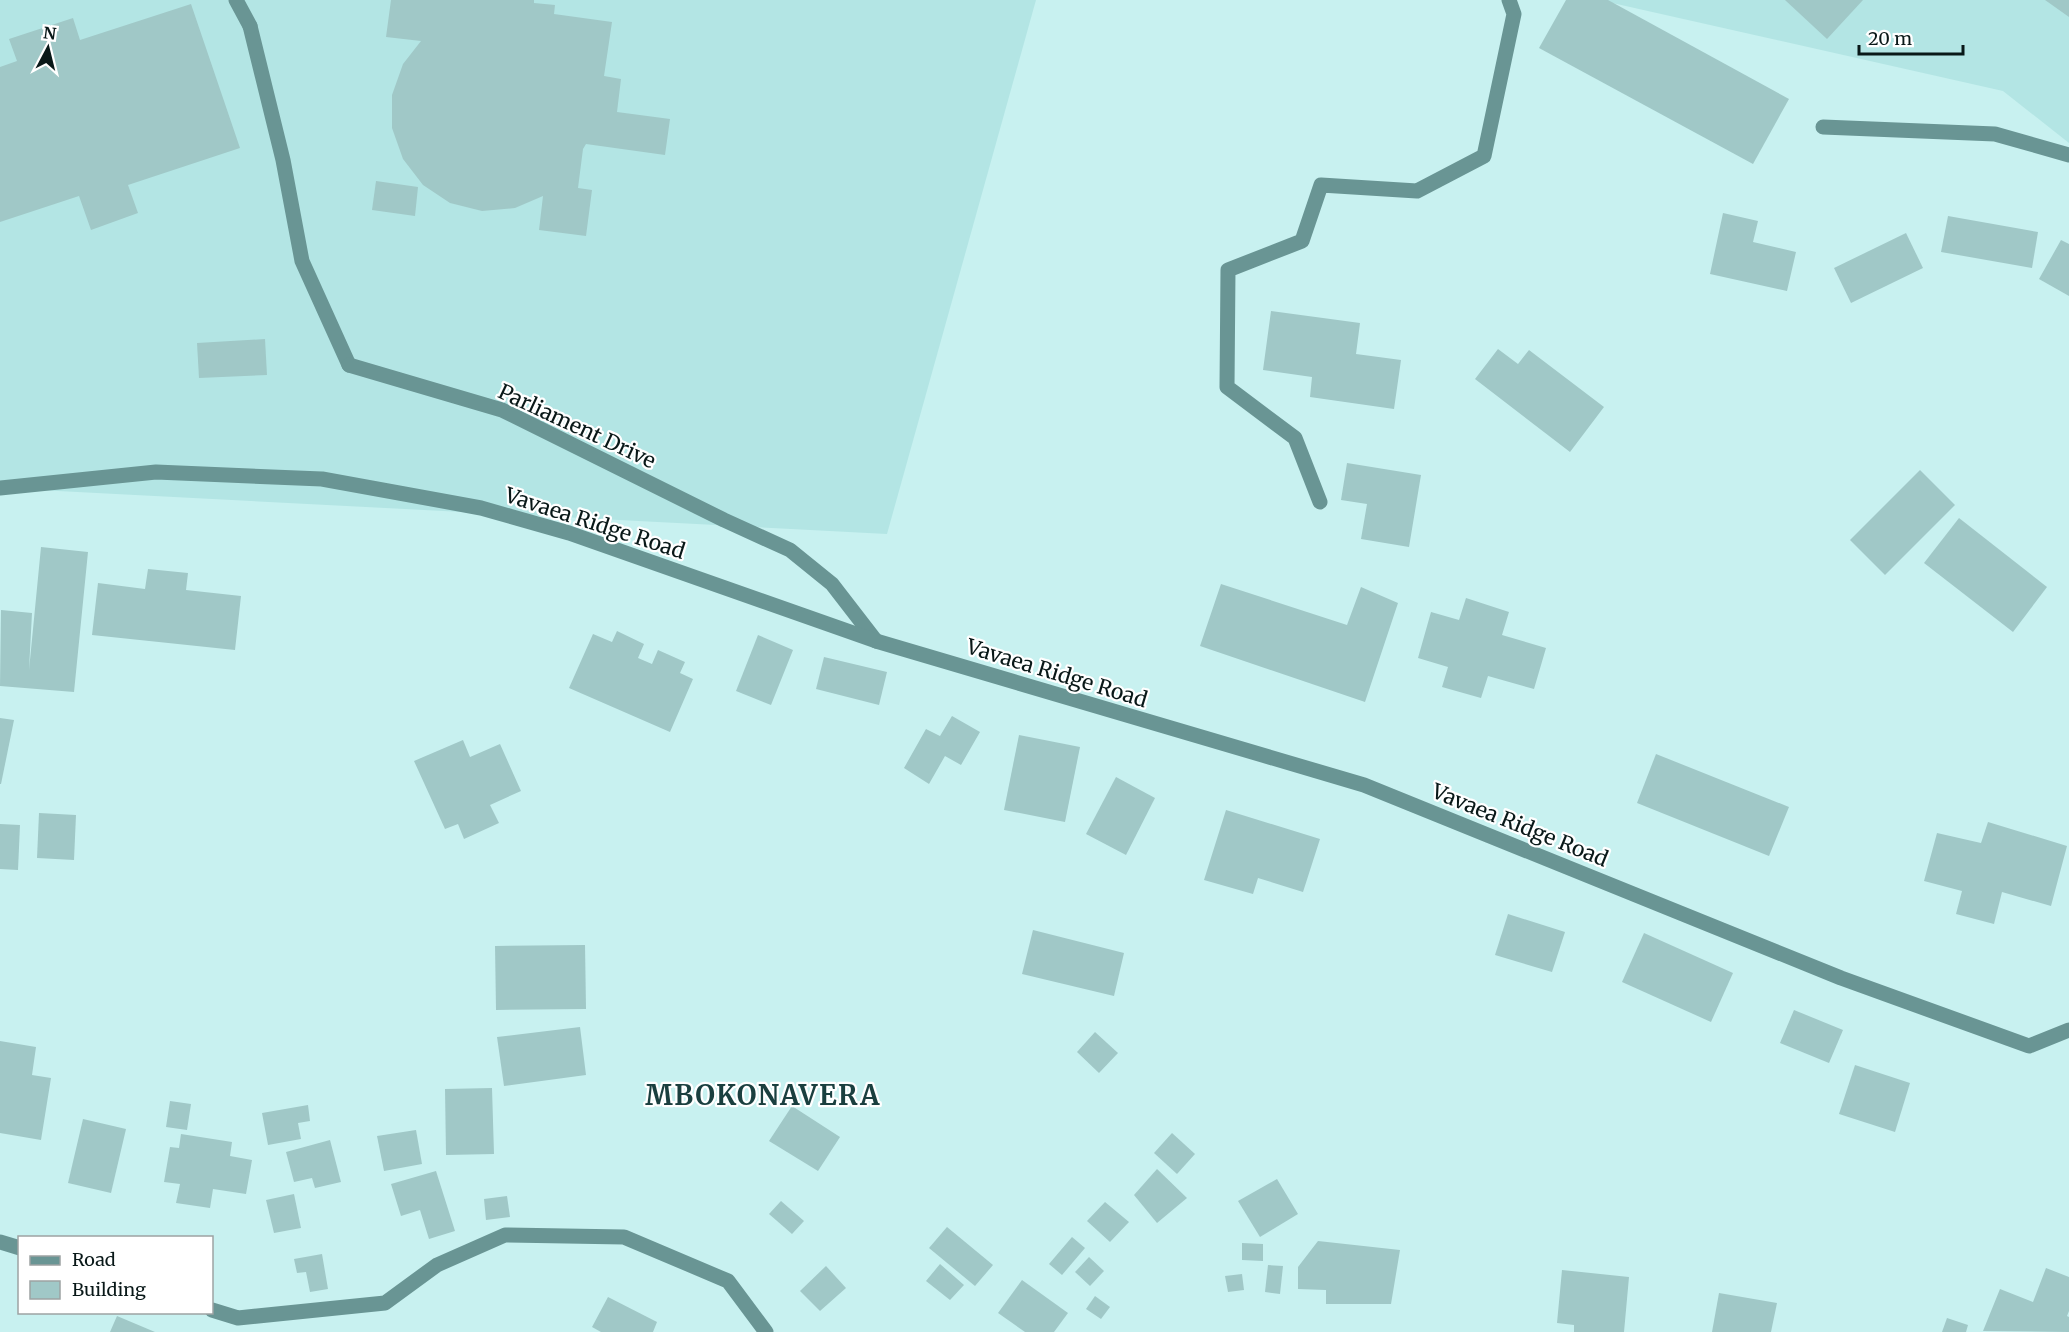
<svg xmlns="http://www.w3.org/2000/svg" width="2069" height="1332" font-family="Merriweather,serif">
<style>
.built{fill:#b3e5e4}
.building{fill:#a0c8c7}
.lines{fill:none;stroke-linecap:round;stroke-linejoin:round}
.lane{stroke:#699594;stroke-width:15}
.street{stroke:#699594;stroke-width:15}
.labels{text-anchor:middle;dominant-baseline:central;stroke-width:4.5;stroke-linejoin:round;paint-order:stroke}
.street-label{font-size:21px;fill:#091818;stroke:#fff}
.district-label{font-size:27px;font-weight:bold;letter-spacing:1.5px;fill:#1a3f3f;stroke:#fff}
</style>
<rect width="100%" height="100%" fill="#c8f1f0"/>
<g class="built">
<polygon points="0,0 1036,0 887,534 0,488"/>
<polygon points="1599,0 2069,0 2069,143 2003,91"/>
</g>
<g class="building">
<polygon points="391,0 534,0 534,3 555,5 554,14 612,22 604,76 621,79 617,112 670,119 665,155 586,144 583,149 578,188 592,190 586,236 539,230 543,196 515,208 482,211 450,203 423,185 403,159 392,128 392,95 403,64 421,41 386,37"/>
<polygon points="1566,0 1608,0 1789,99 1753,164 1539,48"/>
<polygon points="1785,0 1863,0 1827,39"/>
<polygon points="2045,0 2069,0 2069,17"/>
<polygon points="191,4 240,148 128,185 138,213 91,230 79,196 0,222 0,67 17,61 9,39 73,18 80,40"/>
<polygon points="376,181 418,187 415,216 372,210"/>
<polygon points="1723,213 1758,221 1753,242 1796,252 1787,291 1710,274"/>
<polygon points="1948,216 2038,232 2032,268 1941,252"/>
<polygon points="1906,233 1923,268 1851,303 1834,268"/>
<polygon points="2061,240 2069,244 2069,296 2039,279"/>
<polygon points="1271,311 1360,323 1356,354 1401,360 1394,409 1310,397 1312,377 1263,370"/>
<polygon points="265,339 267,375 199,378 197,343"/>
<polygon points="1498,349 1518,364 1529,350 1604,407 1570,452 1475,379"/>
<polygon points="1347,463 1421,475 1409,547 1361,539 1367,504 1341,500"/>
<polygon points="1920,470 1955,505 1885,575 1850,540"/>
<polygon points="1959,518 2047,587 2013,632 1924,563"/>
<polygon points="41,547 88,552 74,692 0,686 1,610 32,613 29,670"/>
<polygon points="148,569 188,573 186,590 241,596 235,650 92,635 98,583 145,589"/>
<polygon points="1221,584 1347,625 1361,587 1398,603 1365,702 1200,646"/>
<polygon points="1466,598 1509,612 1502,635 1546,648 1534,689 1488,676 1481,698 1442,687 1448,667 1418,658 1431,612 1459,620"/>
<polygon points="617,631 644,644 638,658 652,664 658,650 685,662 680,673 693,679 670,732 569,688 593,634 612,642"/>
<polygon points="758,635 793,650 771,705 736,691"/>
<polygon points="824,657 887,672 879,705 816,689"/>
<polygon points="952,716 980,732 961,765 945,756 929,784 904,768 926,729 940,736"/>
<polygon points="0,718 14,720 1,784 0,784"/>
<polygon points="1019,735 1080,747 1065,822 1004,810"/>
<polygon points="463,740 470,757 500,744 521,791 490,805 499,823 464,839 458,824 445,829 414,761"/>
<polygon points="1656,754 1789,807 1769,856 1637,803"/>
<polygon points="1116,777 1155,798 1126,855 1086,834"/>
<polygon points="1226,810 1320,839 1303,892 1258,878 1253,894 1204,880"/>
<polygon points="39,813 76,815 74,860 37,858"/>
<polygon points="1988,822 2067,846 2051,906 2002,892 1994,924 1956,914 1962,891 1924,881 1937,833 1981,843"/>
<polygon points="0,824 20,825 18,870 0,869"/>
<polygon points="1508,914 1565,932 1552,972 1495,955"/>
<polygon points="1033,930 1124,953 1114,996 1022,974"/>
<polygon points="1644,933 1733,973 1711,1022 1622,982"/>
<polygon points="585,945 586,1009 496,1010 495,946"/>
<polygon points="1794,1010 1843,1030 1829,1063 1780,1043"/>
<polygon points="580,1027 586,1075 504,1086 497,1037"/>
<polygon points="1095,1032 1118,1053 1099,1073 1077,1052"/>
<polygon points="0,1041 36,1047 32,1075 51,1078 41,1140 0,1133"/>
<polygon points="1855,1065 1910,1083 1895,1132 1839,1114"/>
<polygon points="492,1088 494,1154 446,1155 445,1089"/>
<polygon points="170,1101 191,1104 187,1130 166,1127"/>
<polygon points="308,1105 310,1121 298,1123 301,1139 268,1145 262,1113"/>
<polygon points="792,1106 840,1137 818,1171 769,1141"/>
<polygon points="83,1119 126,1129 111,1193 68,1183"/>
<polygon points="416,1130 422,1164 384,1171 377,1136"/>
<polygon points="1172,1133 1195,1154 1177,1174 1154,1153"/>
<polygon points="181,1134 232,1142 230,1156 252,1160 246,1194 213,1189 210,1208 176,1203 180,1184 164,1182 170,1147 179,1148"/>
<polygon points="330,1140 341,1182 315,1188 312,1178 294,1182 286,1152"/>
<polygon points="1157,1169 1187,1198 1157,1223 1134,1195"/>
<polygon points="436,1171 455,1231 429,1239 420,1210 401,1216 391,1184"/>
<polygon points="1277,1179 1298,1214 1260,1237 1238,1201"/>
<polygon points="294,1194 301,1228 274,1233 266,1200"/>
<polygon points="507,1196 510,1217 486,1220 484,1199"/>
<polygon points="781,1201 804,1221 792,1234 769,1214"/>
<polygon points="1105,1202 1129,1222 1110,1242 1087,1221"/>
<polygon points="947,1227 993,1265 975,1286 929,1248"/>
<polygon points="1072,1237 1085,1248 1062,1275 1049,1264"/>
<polygon points="1318,1241 1400,1250 1391,1304 1326,1304 1326,1290 1298,1289 1298,1267"/>
<polygon points="1242,1243 1263,1244 1263,1261 1242,1260"/>
<polygon points="322,1254 328,1289 310,1292 306,1272 297,1273 294,1259"/>
<polygon points="1089,1257 1104,1271 1090,1286 1075,1272"/>
<polygon points="940,1264 964,1285 950,1300 926,1281"/>
<polygon points="1268,1265 1283,1266 1280,1294 1265,1292"/>
<polygon points="826,1266 846,1288 820,1311 800,1291"/>
<polygon points="2046,1268 2069,1277 2069,1311 2067,1316 2069,1317 2069,1332 1983,1331 2000,1289 2033,1302"/>
<polygon points="1562,1270 1629,1277 1624,1332 1574,1332 1574,1325 1557,1323"/>
<polygon points="1242,1274 1244,1290 1228,1292 1225,1276"/>
<polygon points="1022,1280 1068,1313 1054,1332 1025,1332 998,1313"/>
<polygon points="1719,1293 1777,1303 1771,1332 1712,1332"/>
<polygon points="1095,1296 1110,1307 1101,1319 1086,1309"/>
<polygon points="608,1297 657,1322 653,1332 601,1332 592,1327"/>
<polygon points="117,1316 155,1332 110,1332"/>
<polygon points="1947,1318 1968,1325 1966,1332 1942,1332"/>
</g>
<g class="lines">
<polyline class="lane" points="250,26 283,160 302,261 349,365"/>
<g class="street">
<polyline points="236,0 250,26"/>
<polyline points="1823,127 1995,134 2069,155"/>
<polyline points="349,365 502,410 724,520 790,550 832,584 876,641"/>
<polyline points="0,488 156,472 322,479 481,508 569,533 876,641 1364,785 1841,978 2029,1046 2069,1030"/>
<polyline points="1320,502 1295,438 1227,387 1228,270 1302,241 1321,185 1417,191 1484,156 1514,14 1509,0"/>
<polyline points="0,1242 20,1248"/>
<polyline points="212,1310 238,1318 385,1303 437,1265 505,1235 624,1237 728,1281 766,1332"/>
</g>
</g>
<g class="labels">
<g class="street-label">
<text transform="translate(577 426) rotate(25)">Parliament Drive</text>
<text transform="translate(595 523) rotate(18)">Vavaea Ridge Road</text>
<text transform="translate(1057 673) rotate(17)">Vavaea Ridge Road</text>
<text transform="translate(1520 825) rotate(22)">Vavaea Ridge Road</text>
</g>
<g class="district-label">
<text x="763" y="1095">MBOKONAVERA</text>
</g>
</g>
<rect x="18" y="1236" width="195" height="78" fill="#ffffff" stroke="#9da3a3" stroke-width="1.5"/>
<rect x="30" y="1256" width="30" height="9" fill="#699594" stroke="#9da3a3" stroke-width="1.5"/>
<text x="72" y="1266" font-size="18" fill="#091818">Road</text>
<rect x="30" y="1281" width="30" height="18" fill="#a0c8c7" stroke="#9da3a3" stroke-width="1.5"/>
<text x="72" y="1296" font-size="18" fill="#091818">Building</text>
<g transform="translate(48 48) rotate(7)" stroke="#ffffff" stroke-width="4.5" paint-order="stroke">
<path d="M0-4.5L10 22L0 15L-10 22Z" fill="#091818"/>
<text y="-9" font-size="16" font-weight="bold" text-anchor="middle" fill="#091818">N</text>
</g>
<path d="M1859 45v9h104v-9" fill="none" stroke="#091818" stroke-width="3"/>
<text x="1868" y="45" font-size="18" fill="#091818" stroke="#ffffff" stroke-width="4.5" paint-order="stroke">20 m</text>
</svg>
